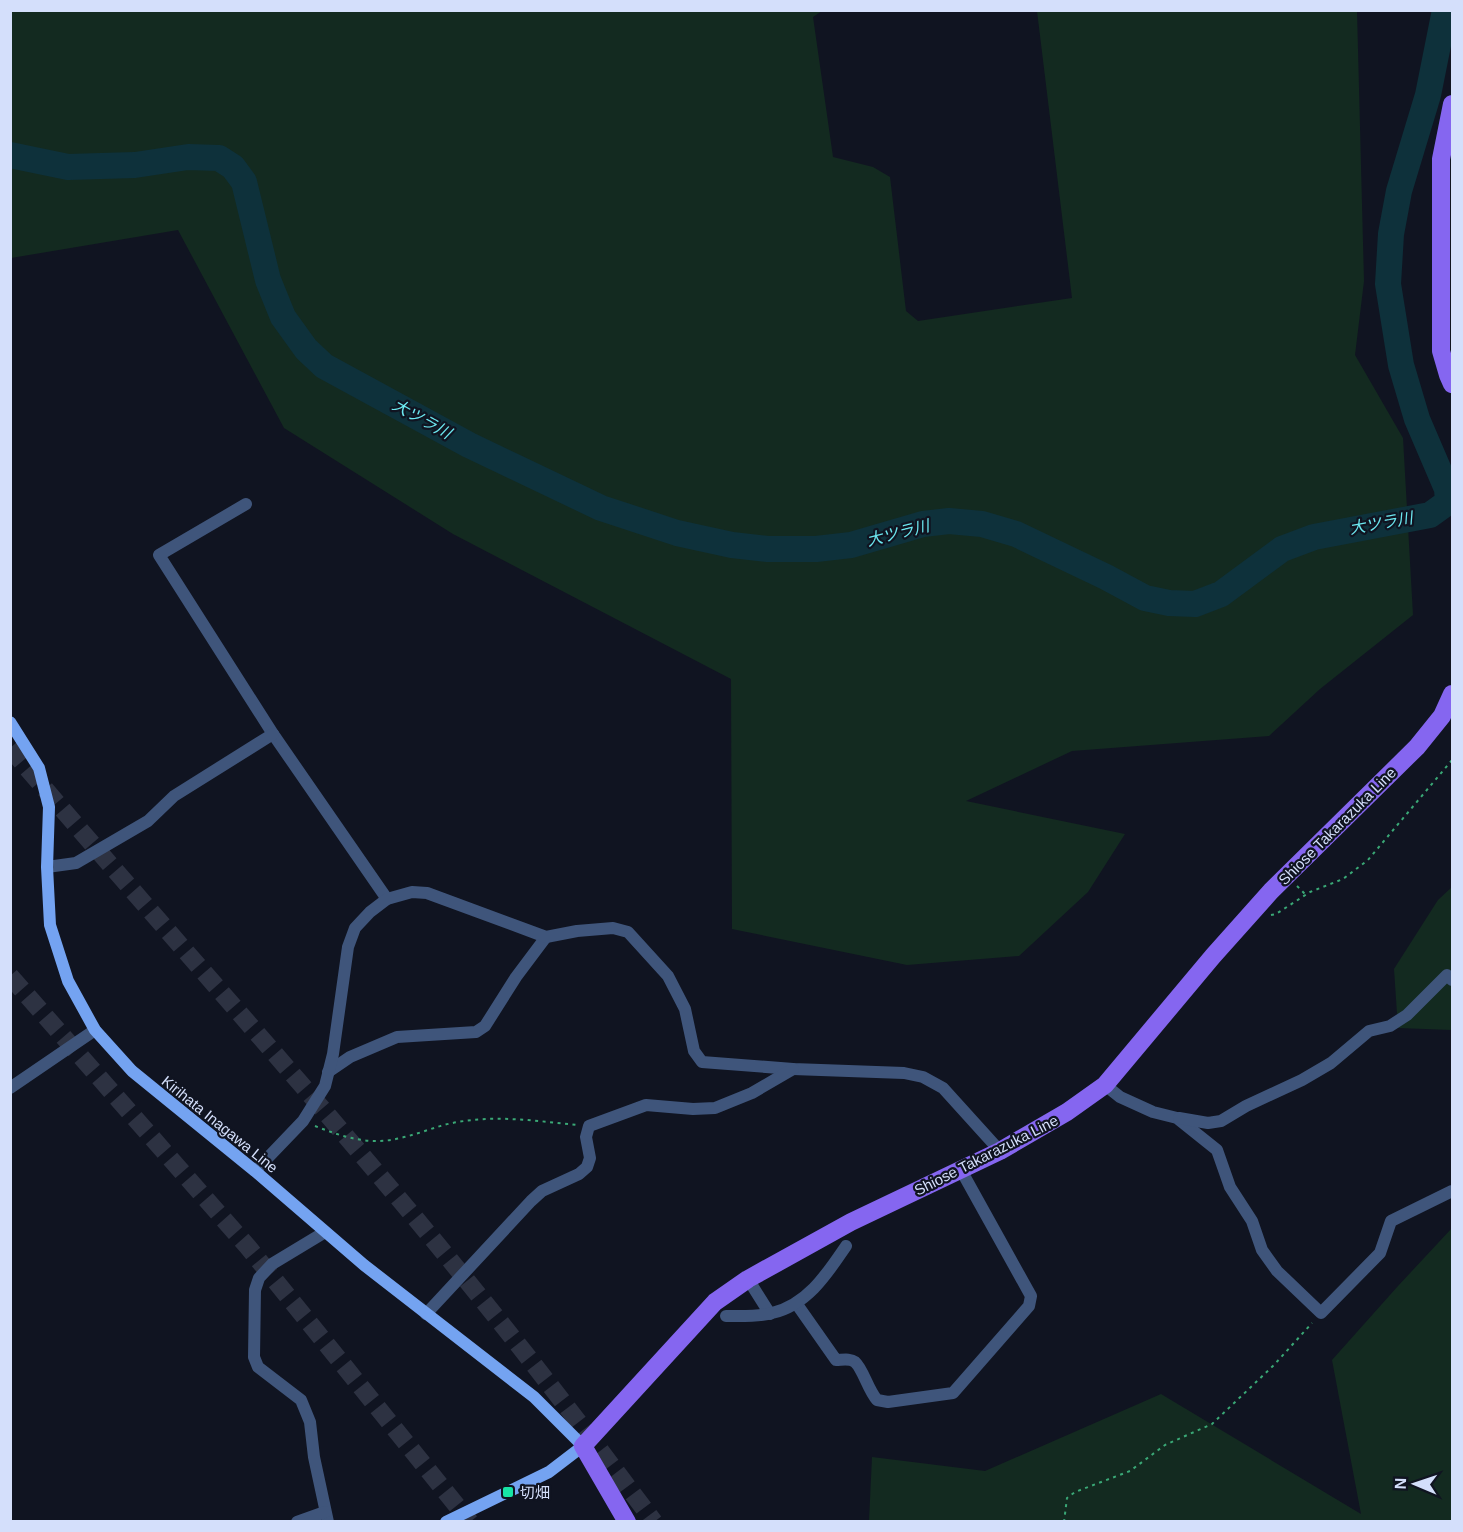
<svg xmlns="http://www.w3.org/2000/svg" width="1463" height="1532" font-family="Arial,'Noto Sans JP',sans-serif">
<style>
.green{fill:#132a20}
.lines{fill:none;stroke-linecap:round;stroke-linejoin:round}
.river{stroke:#0e313b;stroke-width:26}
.highway-tunnel{stroke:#2d3242;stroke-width:18;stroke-dasharray:18 9;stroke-linecap:butt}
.path{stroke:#3aa876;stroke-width:2;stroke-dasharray:3 4.5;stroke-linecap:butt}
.street{stroke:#3f557b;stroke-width:12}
.secondary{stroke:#74a3f1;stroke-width:12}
.primary{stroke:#8566f0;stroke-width:18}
.poi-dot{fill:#17e4a6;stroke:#101421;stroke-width:2}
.labels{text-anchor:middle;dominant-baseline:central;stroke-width:4.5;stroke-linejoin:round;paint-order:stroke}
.street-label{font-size:15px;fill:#d4dffb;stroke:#101421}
.poi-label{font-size:15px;fill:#d4dffb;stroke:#101421;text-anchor:start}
.water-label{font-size:16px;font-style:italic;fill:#6ce8f0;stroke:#101421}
</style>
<rect width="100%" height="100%" fill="#101421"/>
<g class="green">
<polygon points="11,10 822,11 813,17 833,157 873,167 890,177 906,311 918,321 1072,298 1037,11 1357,11 1364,281 1355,355 1403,438 1413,615 1320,689 1269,736 1072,751 966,801 1125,834 1088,892 1019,956 907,965 732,929 731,679 453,534 284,428 178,230 11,258"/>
<polygon points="1452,887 1452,1030 1398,1028 1394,969 1438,900"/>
<polygon points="1452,1228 1452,1521 869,1521 872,1457 985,1471 1161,1394 1361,1514 1332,1360 1398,1286"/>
</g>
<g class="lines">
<polyline class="river" points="10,155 68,167 135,165 188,157 219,158 233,167 244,182 268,280 283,317 306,349 324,366 469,445 601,508 677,533 732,545 768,549 816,549 851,545 923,524 949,521 982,524 1016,534 1106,577 1145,598 1169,603 1195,604 1221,594 1282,549 1314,537 1430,515 1448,502 1447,489 1417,419 1401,365 1388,284 1391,234 1399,191 1428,95 1445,10"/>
<g class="highway-tunnel">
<path d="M10,748C139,900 272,1048 400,1200C488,1304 572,1412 654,1522"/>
<polyline points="10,976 248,1247 470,1522"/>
</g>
<g class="path">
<polyline points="1297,886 1306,895"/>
<polyline points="1271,915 1276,914 1310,892 1343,879 1368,860 1452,760"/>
<path d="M315,1126C343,1137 370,1146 400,1138C420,1134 438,1125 458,1122C497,1115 538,1121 577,1125"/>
<polyline points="1064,1522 1067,1498 1075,1492 1130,1471 1165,1445 1212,1424 1274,1365 1312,1323"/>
</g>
<g class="street">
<polyline points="246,504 159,555 273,734 387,899"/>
<polyline points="47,867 76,863 148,821 174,796 273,734"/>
<polyline points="328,1072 350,1057 397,1037 476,1032 485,1026 516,977 546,937"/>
<polyline points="1105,1085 1120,1097 1153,1112 1177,1118 1217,1150 1230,1187 1252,1221 1262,1250 1277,1271 1321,1313 1380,1253 1391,1221 1452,1191"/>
<polyline points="10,1088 95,1030"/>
<polyline points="1179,1118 1208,1123 1221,1121 1246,1106 1302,1080 1331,1063 1369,1031 1390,1026 1407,1015 1447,975 1452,980"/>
<polyline points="255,1171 303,1121 325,1086 333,1054 348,947 355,928 370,912 387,899 412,892 427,893 546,937 577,931 613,928 628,932 668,976 685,1009 694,1051 702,1062 793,1069 904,1073 923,1077 943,1088 1000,1151"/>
<polyline points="325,1232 272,1264 259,1278 255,1290 254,1357 258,1367 301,1400 310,1422 314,1457 328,1522"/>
<polyline points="748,1279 770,1314"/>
<path d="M796,1303L836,1360C842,1360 850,1358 855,1362C863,1369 868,1390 877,1400L888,1402L953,1393L1029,1306L1031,1296L961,1170"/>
<polyline points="426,1314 531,1201 542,1191 579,1174 587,1167 590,1158 586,1137 589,1126 646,1105 693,1109 715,1108 752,1093 793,1069"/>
<path d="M726,1316C741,1316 758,1317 772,1313C807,1305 827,1274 846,1246"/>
<polyline points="297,1522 325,1512"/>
</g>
<polyline class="secondary" points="10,722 39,768 49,807 47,867 50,925 68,981 95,1030 132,1071 255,1171 364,1265 534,1397 583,1446 549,1472 446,1522"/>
<g class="primary">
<polyline points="1452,104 1441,159 1441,351 1448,375 1452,384"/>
<polyline points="627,1522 583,1446 715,1302 748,1279 851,1222 1000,1151 1067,1112 1105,1085 1213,956 1271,891 1417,747 1442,716 1452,694"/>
</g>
</g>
<rect class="poi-dot" x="502" y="1486" width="12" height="12" rx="3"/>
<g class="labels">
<g class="street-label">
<text transform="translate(1337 826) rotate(-45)">Shiose Takarazuka Line</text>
<text transform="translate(220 1124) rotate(39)">Kirihata Inagawa Line</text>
<text transform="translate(986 1155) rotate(-27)">Shiose Takarazuka Line</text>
</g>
<g class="poi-label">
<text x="520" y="1492">切畑</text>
</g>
<g class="water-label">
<text transform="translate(422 419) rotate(29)">大ツラ川</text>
<text transform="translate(1381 523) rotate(-10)">大ツラ川</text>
<text transform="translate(898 533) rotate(-14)">大ツラ川</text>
</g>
</g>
<rect width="1463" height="1532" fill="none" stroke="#d4dffb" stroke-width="24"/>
<g transform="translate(1415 1484) rotate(272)" stroke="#101421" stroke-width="4.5" paint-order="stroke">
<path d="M0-4.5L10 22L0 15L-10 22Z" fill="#d4dffb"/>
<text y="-9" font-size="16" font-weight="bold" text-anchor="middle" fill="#d4dffb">N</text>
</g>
</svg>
